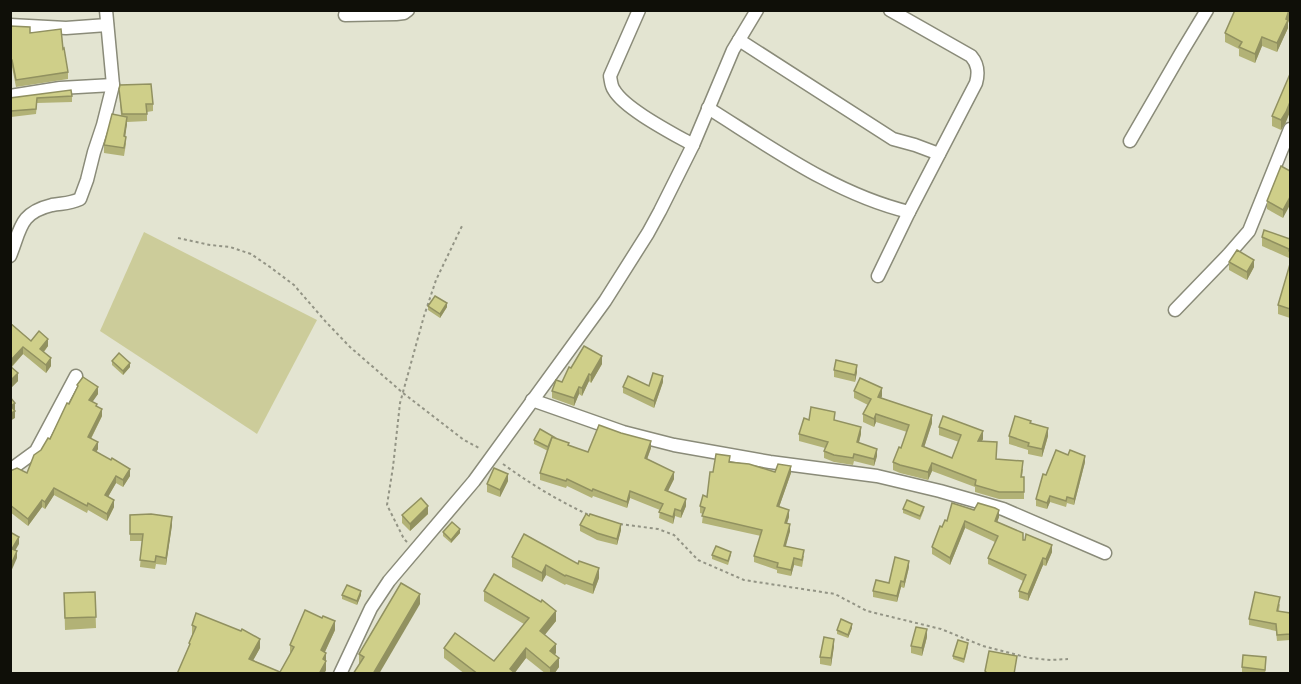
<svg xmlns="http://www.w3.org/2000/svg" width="1301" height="684" font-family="Montserrat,sans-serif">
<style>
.green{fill:#cccc9a}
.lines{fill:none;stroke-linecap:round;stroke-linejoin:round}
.minor-casing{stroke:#8a8b79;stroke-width:15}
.path{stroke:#939485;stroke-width:2;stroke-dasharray:3 3;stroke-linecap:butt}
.minor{stroke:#fff;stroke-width:12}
.wall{fill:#b2b276}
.shaded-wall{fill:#919160}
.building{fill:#cfcf89;stroke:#919160;stroke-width:1.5}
</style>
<rect width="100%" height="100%" fill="#e3e4d1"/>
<polygon class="green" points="144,232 317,320 257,434 100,331"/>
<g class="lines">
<defs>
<g id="minor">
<path d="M639,10L610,76C611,81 611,86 614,90C625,109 672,133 693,145"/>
<polyline points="345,15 396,14 404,13 408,10"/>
<polyline points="10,25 66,28 107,25"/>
<polyline points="739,40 893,139 915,145 939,154"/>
<polyline points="10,96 60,88 113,85"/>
<path d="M708,108C772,148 835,194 909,212"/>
<polyline points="1130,141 1181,53 1207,10"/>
<path d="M10,256C21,229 19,213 52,205C63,203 69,204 80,199L87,180L94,152L103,125L113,85L106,10"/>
<path d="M878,276L909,212L976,83C979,72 978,64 971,56L890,10"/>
<polyline points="1175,310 1229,254 1249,231 1290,129"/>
<polyline points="532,400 623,432 674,445 770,462 877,476 940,491 1003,509 1105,553"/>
<polyline points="10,470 36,451 76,376"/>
<polyline points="340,674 371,608 389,581 474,481 605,301 648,233 660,211 693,145 733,50 757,10"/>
</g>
</defs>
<use href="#minor" class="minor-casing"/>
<g class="path">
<polyline points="178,238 210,245 230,247 251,254 270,267 294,285 326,322 350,347 403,393 464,440 481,449"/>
<path d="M503,464C532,485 559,501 591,516"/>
<polyline points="620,524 658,529 674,535 698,560 744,580 835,594 867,611 941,629 983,646 1029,658 1051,660 1068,659"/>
<polyline points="407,542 404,539 387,505 393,467 400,403 424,316 436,280 462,226"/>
</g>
<use href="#minor" class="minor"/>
</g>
<g class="wall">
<polygon points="1290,10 1290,17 1288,23 1288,28 1277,52 1262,46 1255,63 1239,56 1239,49 1225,42 1225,33"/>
<polygon points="10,26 30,33 63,49 68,72 68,79 16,87 12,67 10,67"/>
<polygon points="119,89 153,104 153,111 147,112 147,121 127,122 125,137 126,144 124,156 104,153 104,145 121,116"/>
<polygon points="72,96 72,102 37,103 36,114 11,117 10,131 10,98"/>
<polygon points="1272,116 1286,122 1281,130 1272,126"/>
<polygon points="1290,171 1283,218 1267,209 1267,201"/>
<polygon points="1262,237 1290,239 1290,261 1289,260 1289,258 1262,246"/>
<polygon points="1229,262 1254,267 1247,280 1229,270"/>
<polygon points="1290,264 1290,318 1278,314 1278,305"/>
<polygon points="428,306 447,307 440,318 428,310"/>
<polygon points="10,319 11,323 31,341 48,346 44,352 51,366 46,373 23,354 12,367 18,381 10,389"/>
<polygon points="112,361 130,367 123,375 112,365"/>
<polygon points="602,364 591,383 589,381 582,396 579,394 574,406 552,398 552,391 562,382 571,368"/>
<polygon points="834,370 857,372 855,382 834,377"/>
<polygon points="663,382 654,408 623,393 623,387 649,386"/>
<polygon points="77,385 98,394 92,401 97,406 102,416 91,439 98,449 96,452 130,476 123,487 116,483 108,497 114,507 107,521 88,510 87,513 54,495 45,509 42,507 28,526 10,512 10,471 27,473 41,450 50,439 77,388"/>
<polygon points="854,391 882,396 881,398 932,423 924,447 952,458 959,442 939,435 939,427 983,439 982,441 996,459 1023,469 1022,477 1024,477 1024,499 999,499 975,492 975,487 932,471 928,480 900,473 893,470 893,462 901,448 907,432 876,422 874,427 863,422 863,414 868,405 854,398"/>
<polygon points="809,420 835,420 861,434 859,443 877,456 874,466 854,461 853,465 834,462 824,458 824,451 825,448 799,441 799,434"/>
<polygon points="1031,424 1048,436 1042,457 1028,454 1028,450 1009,444 1009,436"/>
<polygon points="554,438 569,446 588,452 651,448 647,459 674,479 668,491 686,506 681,518 675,516 673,524 659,518 660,510 630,498 627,508 593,496 592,498 567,486 566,488 540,480 540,473 548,451 534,444 534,440"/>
<polygon points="730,462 775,472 791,473 779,507 789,517 787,523 790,531 785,546 804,556 802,567 794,565 791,576 777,573 777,570 754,562 754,556 761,536 702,523 703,514 700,513 700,506 707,497 713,472"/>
<polygon points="1085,462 1074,505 1067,503 1066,507 1050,502 1047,509 1036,506 1036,499 1046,475"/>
<polygon points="508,481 500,497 487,492 487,484"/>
<polygon points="903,509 924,510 920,520 903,513"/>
<polygon points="974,510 999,517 997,522 1023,540 1052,552 1046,566 1043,565 1028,601 1019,598 1019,591 1023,581 988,564 988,558 995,542 965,528 950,565 932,554 932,547 942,527 947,521"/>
<polygon points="428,514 410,531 402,523 402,515"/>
<polygon points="130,515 172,525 166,565 156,564 155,569 140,567 142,541 130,541"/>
<polygon points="580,525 621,530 617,545 597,540 580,531"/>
<polygon points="443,532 460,533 451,543 443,536"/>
<polygon points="712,555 731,555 728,565 712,559"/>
<polygon points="512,557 599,578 593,594 566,584 565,585 546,575 542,582 512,567"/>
<polygon points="909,567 904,588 901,587 897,602 873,597 873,591 889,583"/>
<polygon points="484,591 556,621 544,635 556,653 555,654 559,667 554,674 546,674 526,658 515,672 516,674 465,674 444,658 444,648 494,661 524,624 484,601"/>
<polygon points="95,592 96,628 65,630 64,593"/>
<polygon points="342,595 361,595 357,605 342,599"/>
<polygon points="420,604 359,664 359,654"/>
<polygon points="1280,604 1279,611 1290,613 1290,640 1277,641 1276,631 1249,625 1249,619"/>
<polygon points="192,625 260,648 253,660 280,672 290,655 290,645 335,630 325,652 326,653 326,670 324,674 177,674 189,646 189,643 192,635"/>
<polygon points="852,628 848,638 837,634 837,630"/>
<polygon points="927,637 922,656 911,653 911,646"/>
<polygon points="834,646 831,666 820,664 820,657"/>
<polygon points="968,647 964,663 953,659 953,656"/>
<polygon points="1266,665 1265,674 1242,674 1242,667"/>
</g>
<g class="shaded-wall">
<polygon points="1289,10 1290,10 1290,17 1288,23 1288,28 1277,52 1277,43"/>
<polygon points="1262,37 1262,46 1255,63 1255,54"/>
<polygon points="1290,102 1290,112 1286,122 1281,130 1281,120"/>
<polygon points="127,117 127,124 124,144 124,136"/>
<polygon points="1290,197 1290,205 1283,218 1283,210"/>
<polygon points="1254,260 1254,267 1247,280 1247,272"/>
<polygon points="447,303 447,307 440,318 440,314"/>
<polygon points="48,339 48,346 40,356 40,349"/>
<polygon points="23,347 23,354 10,368 10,361"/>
<polygon points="602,356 602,364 591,383 591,375"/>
<polygon points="51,358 51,366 46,373 46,365"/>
<polygon points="130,363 130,367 123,375 123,371"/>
<polygon points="857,365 857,372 855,382 855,375"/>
<polygon points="18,373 18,381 10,389 10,381"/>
<polygon points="589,374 589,381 582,396 582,388"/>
<polygon points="663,376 663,382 654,408 654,401"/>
<polygon points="98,387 98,394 89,407 89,400"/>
<polygon points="579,387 579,394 574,406 574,398"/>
<polygon points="882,388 882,396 878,405 878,397"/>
<polygon points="15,403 15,418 10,421 11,406"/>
<polygon points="102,409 102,416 88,444 88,437"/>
<polygon points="876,414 876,422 874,427 874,419"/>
<polygon points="932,415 932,423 922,454 922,446"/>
<polygon points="861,427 861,434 857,449 857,442"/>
<polygon points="1048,428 1048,436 1042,457 1042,449"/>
<polygon points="983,431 983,439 978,448 978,441"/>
<polygon points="651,441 651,448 645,465 645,458"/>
<polygon points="98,442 98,449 93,457 93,450"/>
<polygon points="877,449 877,456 874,466 874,459"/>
<polygon points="1085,456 1085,462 1074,505 1074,499"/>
<polygon points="932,463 932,471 928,480 928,472"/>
<polygon points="791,466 791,473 777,513 777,506"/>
<polygon points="130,469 130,476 123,487 123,480"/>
<polygon points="674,472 674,479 665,497 665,490"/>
<polygon points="508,474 508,481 500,497 500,490"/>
<polygon points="116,476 116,483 105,502 105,495"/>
<polygon points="54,488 54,495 45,509 45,502"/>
<polygon points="630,491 630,498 627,508 627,502"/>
<polygon points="1050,496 1050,502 1047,509 1047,503"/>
<polygon points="686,499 686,506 681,518 681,511"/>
<polygon points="42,500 42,507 28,526 28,519"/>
<polygon points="114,500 114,507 107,521 107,514"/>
<polygon points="428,506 428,514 410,531 410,524"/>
<polygon points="675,509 675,516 673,524 673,517"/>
<polygon points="789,510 789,517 785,529 785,523"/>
<polygon points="999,510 999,517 995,528 995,521"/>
<polygon points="172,517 172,525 166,565 166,558"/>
<polygon points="965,521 965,528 950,565 950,558"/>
<polygon points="621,524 621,530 617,545 617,539"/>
<polygon points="790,524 790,531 784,553 784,546"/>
<polygon points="460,529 460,533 451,543 451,540"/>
<polygon points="19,537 19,544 12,556 12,549"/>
<polygon points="1052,545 1052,552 1046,566 1046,559"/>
<polygon points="17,551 17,558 10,574 10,567"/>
<polygon points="794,558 794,565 791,576 791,570"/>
<polygon points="1043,558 1043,565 1028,601 1028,594"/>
<polygon points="909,561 909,567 904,588 904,582"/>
<polygon points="546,565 546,575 542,582 542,573"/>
<polygon points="599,568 599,578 593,594 593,585"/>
<polygon points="901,581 901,587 897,602 897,596"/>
<polygon points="361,591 361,595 357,605 357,601"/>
<polygon points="420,594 420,604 379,674 373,674"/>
<polygon points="556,611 556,621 540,641 540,631"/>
<polygon points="335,621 335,630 321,660 321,650"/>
<polygon points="852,624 852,628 848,638 848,635"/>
<polygon points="927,629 927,637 922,656 922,648"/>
<polygon points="260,639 260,648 249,668 249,659"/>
<polygon points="834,639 834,646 831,666 831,658"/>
<polygon points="556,644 556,653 550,660 550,651"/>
<polygon points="526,648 526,658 514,674 510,669"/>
<polygon points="326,653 326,670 324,674 319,674 323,659"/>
<polygon points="559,658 559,667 554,674 550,674 550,668"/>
</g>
<g class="building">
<polygon points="1235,10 1289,10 1286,19 1288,20 1277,43 1262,37 1255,54 1239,47 1242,42 1225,33"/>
<polygon points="10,26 30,27 30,33 61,29 63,49 64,48 68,72 16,80 12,60 10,60"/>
<polygon points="1290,74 1290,102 1286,112 1281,120 1272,116"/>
<polygon points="151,84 153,104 146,104 147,114 122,114 119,89 120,85"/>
<polygon points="71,90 72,96 37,98 36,109 11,111 10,125 10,98"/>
<polygon points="112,114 127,117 124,136 126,137 124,148 104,145"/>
<polygon points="1281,166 1290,171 1290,197 1283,210 1267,201"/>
<polygon points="1264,230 1290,239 1290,252 1289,251 1289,249 1262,237"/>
<polygon points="1237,250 1254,260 1247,272 1229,262"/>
<polygon points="1290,264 1290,309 1278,305"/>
<polygon points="435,296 447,303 440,314 428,306"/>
<polygon points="10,323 31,341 39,331 48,339 40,349 51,358 46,365 23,347 10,361"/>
<polygon points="584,346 602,356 591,375 589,374 582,388 579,387 574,398 552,391 556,380 562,382 569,367 571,368"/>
<polygon points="119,353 130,363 123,371 112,361"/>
<polygon points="836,360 857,365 855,375 834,370"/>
<polygon points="10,366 18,373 10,381"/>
<polygon points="653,373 663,376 654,401 623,387 628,376 649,386"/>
<polygon points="83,377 98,387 89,400 97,404 96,406 102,409 88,437 98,442 93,450 111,460 112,458 130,469 123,480 116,476 105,495 114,500 107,514 88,503 87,506 54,488 45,502 42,500 28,519 10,505 10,471 17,468 27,473 34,455 41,450 48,438 50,439 67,403 69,404 78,386 77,385"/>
<polygon points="860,378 882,388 878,397 932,415 922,446 952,458 961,435 939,427 943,416 983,431 978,441 997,442 996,459 1023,461 1021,477 1024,477 1024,492 999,492 975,485 976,480 932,463 928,472 900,465 893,462 899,447 901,448 909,425 876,414 874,419 863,414 871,399 854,391"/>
<polygon points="10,397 15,403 11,406 15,411 10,414"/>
<polygon points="811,407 835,412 834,420 861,427 857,442 877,449 874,459 854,454 853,458 834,455 824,451 828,442 799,434 804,418 809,420"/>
<polygon points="1015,416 1031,421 1030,423 1048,428 1042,449 1028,446 1029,443 1009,436"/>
<polygon points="599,425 621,433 651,441 645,458 674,472 665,490 686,499 681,511 675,509 673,517 659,512 663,504 630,491 627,502 593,489 592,491 567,479 566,481 540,473 552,437 569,443 568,445 588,452"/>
<polygon points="540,429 554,437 552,437 548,447 534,440"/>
<polygon points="1056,450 1068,455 1070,450 1085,456 1074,499 1067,497 1066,501 1050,496 1047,503 1036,499 1043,474 1046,475"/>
<polygon points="716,454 730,456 729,462 749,464 775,472 778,464 791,466 777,506 789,510 785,523 790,524 784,546 804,550 802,560 794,558 791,570 777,567 778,563 754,556 762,530 702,516 705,508 700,506 703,495 707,497 710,472 713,472"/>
<polygon points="494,468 508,474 500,490 487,484"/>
<polygon points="421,498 428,506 410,524 402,515"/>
<polygon points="907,500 924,507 920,516 903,509"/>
<polygon points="952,503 974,510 978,503 995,508 999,510 995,521 1023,533 1023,540 1025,540 1026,534 1052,545 1046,559 1043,558 1028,594 1019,591 1026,575 988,558 998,536 965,521 950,558 932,547 940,526 942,527 945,520 947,521"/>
<polygon points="151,514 172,517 166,558 156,556 155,562 140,560 143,534 130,534 130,515"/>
<polygon points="586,514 589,516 590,514 621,524 617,539 597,533 580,525"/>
<polygon points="452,522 460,529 451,540 443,532"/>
<polygon points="10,532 19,537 12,549 17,551 10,567"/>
<polygon points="524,534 578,564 579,561 599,568 593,585 566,575 565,576 546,565 542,573 512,557"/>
<polygon points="716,546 731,552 728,561 712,555"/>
<polygon points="895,557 909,561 904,582 901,581 897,596 873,591 876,580 889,583"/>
<polygon points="494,574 541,602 542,600 556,611 540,631 556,644 550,651 559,658 550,668 526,648 510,669 516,674 478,674 444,648 455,633 494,661 529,618 484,591"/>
<polygon points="401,583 420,594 373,674 353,674 364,657 359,654"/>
<polygon points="347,585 361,591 357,601 342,595"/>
<polygon points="95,592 96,617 65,618 64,593"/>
<polygon points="1255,592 1280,597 1277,611 1290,613 1290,634 1277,635 1276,624 1249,619"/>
<polygon points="305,610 322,618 323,616 335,621 321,650 326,653 323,659 326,661 319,674 177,674 190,644 189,643 196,627 192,625 196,613 241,631 242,629 260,639 249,659 280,672 294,647 290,645"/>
<polygon points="841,619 852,624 848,635 837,630"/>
<polygon points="916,627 927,629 922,648 911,646"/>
<polygon points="824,637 834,639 831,658 820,657"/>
<polygon points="958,640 968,643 964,659 953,656"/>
<polygon points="989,651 1017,656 1014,674 986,674 986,672 985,671"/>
<polygon points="1243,655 1266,657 1265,670 1242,667"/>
</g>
<rect width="1301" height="684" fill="none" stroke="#0f0f08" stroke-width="24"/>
</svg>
